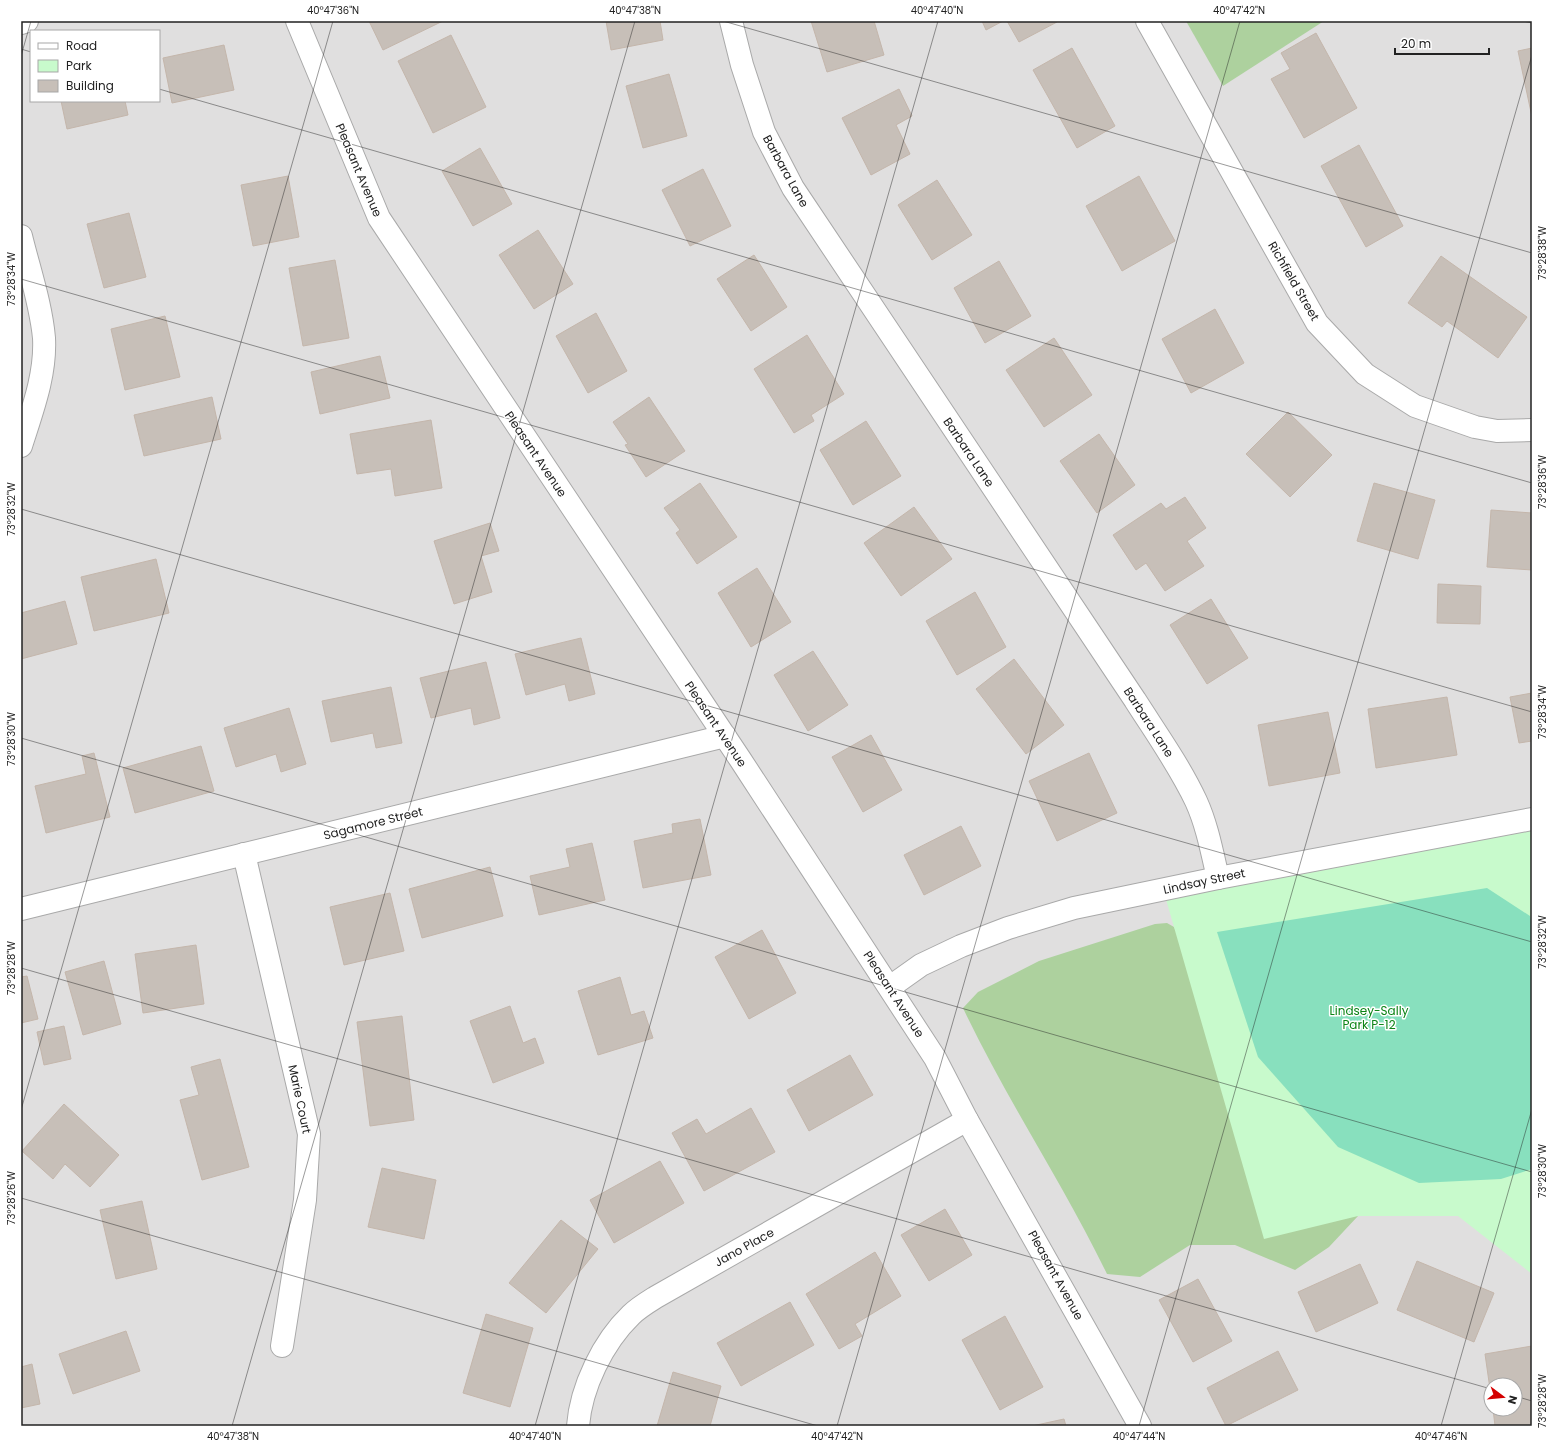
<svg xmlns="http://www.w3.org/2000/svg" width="1553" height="1447" font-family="Poppins,sans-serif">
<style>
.residential{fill:#e0dfdf;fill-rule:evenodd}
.forest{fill:#add19e}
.park{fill:#c8facc}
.pitch{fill:#88e0be}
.building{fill:#c7bfb8;stroke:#c4b6ab}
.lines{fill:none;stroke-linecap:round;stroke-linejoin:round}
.minor-casing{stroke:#a9a9a9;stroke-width:24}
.minor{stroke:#fff;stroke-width:22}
.ticks{fill:none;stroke:#222;stroke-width:1;stroke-opacity:0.45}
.labels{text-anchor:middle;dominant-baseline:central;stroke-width:3;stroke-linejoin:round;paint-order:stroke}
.street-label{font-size:12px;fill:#222;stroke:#fff}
.park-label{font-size:12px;fill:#0c8416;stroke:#fff}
.neatline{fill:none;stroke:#222;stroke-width:1.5}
.ticks-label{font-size:10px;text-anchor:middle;fill:#222}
</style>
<rect width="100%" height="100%" fill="#f2efe9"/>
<path class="residential" d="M21,21H1532V1426H21ZM31,31H159V101H31ZM1491,1385H1515V1409H1491Z"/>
<g class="forest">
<polygon points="1186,21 1324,21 1223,86"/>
<path d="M1167,923L1174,927L1236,1050L1358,1216L1329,1247L1295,1270L1235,1245H1190L1140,1277L1107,1274C1063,1183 1006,1099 963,1008L978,992L1039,961L1155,924Z"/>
</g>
<polygon class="park" points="1532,821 1532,1274 1458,1216 1358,1216 1264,1239 1163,889"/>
<polygon class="pitch" points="1487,888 1530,916 1532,927 1532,1169 1501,1179 1419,1183 1338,1147 1258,1057 1217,932"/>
<g class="building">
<polygon points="369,21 443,21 383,50"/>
<polygon points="606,21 660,21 663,40 611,50"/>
<polygon points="811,21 874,21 884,55 827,72"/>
<polygon points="982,21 1003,21 986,30"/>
<polygon points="1007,21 1057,21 1057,22 1019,42"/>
<polygon points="1316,33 1357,108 1304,138 1271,79 1290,69 1281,53"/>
<polygon points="451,35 486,107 433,133 398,61"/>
<polygon points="224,45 234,90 172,103 163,58"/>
<polygon points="1072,48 1115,126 1077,148 1033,70"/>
<polygon points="1532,48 1532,117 1518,51"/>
<polygon points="669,74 687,136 643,148 626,86"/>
<polygon points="899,89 912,116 896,125 910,154 871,175 842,118"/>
<polygon points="61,101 125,101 128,115 67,129"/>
<polygon points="1359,145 1403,226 1366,247 1321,166"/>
<polygon points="480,148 512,204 473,226 442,171"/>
<polygon points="703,169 731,226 690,246 662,190"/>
<polygon points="288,176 299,237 253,246 241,185"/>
<polygon points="1139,176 1175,241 1122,271 1086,206"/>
<polygon points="937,180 972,235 932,260 898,205"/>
<polygon points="129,213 146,277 104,288 87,224"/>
<polygon points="538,230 573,284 534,309 499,255"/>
<polygon points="754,255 787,307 751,331 717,279"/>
<polygon points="1441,256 1527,317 1498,358 1447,321 1442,327 1408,303"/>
<polygon points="335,260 349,338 303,346 289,268"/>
<polygon points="999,261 1031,316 985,343 954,288"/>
<polygon points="1215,309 1244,363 1191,393 1162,339"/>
<polygon points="596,313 627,371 588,393 556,336"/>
<polygon points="165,316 180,377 125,390 111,329"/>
<polygon points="807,335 844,394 811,415 814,421 794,433 754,369"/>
<polygon points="1054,338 1092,395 1044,427 1006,370"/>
<polygon points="380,356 390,398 320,414 311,372"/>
<polygon points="212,397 221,439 144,456 134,415"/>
<polygon points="649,397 685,451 646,477 625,445 628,444 613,422"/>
<polygon points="1288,412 1332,455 1290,497 1246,454"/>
<polygon points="431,420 442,488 395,496 391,469 357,474 350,434"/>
<polygon points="866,421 901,476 853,505 820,450"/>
<polygon points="1099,434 1135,485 1097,513 1060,461"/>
<polygon points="700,483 737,537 697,564 676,533 680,530 664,508"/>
<polygon points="1374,483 1435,500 1418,559 1357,541"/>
<polygon points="1185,497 1206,528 1187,541 1204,566 1165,591 1146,563 1136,570 1113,535 1161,503 1166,509"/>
<polygon points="914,507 952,559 901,596 864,543"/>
<polygon points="1491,510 1532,513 1532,570 1487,567"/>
<polygon points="490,523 499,551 481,556 492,592 454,604 434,541"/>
<polygon points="156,559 169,613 94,631 81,577"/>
<polygon points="757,568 791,622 751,647 718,593"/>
<polygon points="1438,584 1481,586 1480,624 1437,623"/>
<polygon points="975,592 1006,647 957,675 926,621"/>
<polygon points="1211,599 1248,658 1207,684 1170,625"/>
<polygon points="65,601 77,644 21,659 21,613"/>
<polygon points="581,638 595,694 569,701 565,684 526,695 515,654"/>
<polygon points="813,651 848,705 808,731 774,675"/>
<polygon points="1014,659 1064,725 1026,754 976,689"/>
<polygon points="486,662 500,718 474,725 471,708 431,718 420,678"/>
<polygon points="391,687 402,743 376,748 373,733 331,742 322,701"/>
<polygon points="1532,693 1532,741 1519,743 1510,697"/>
<polygon points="1447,697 1457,755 1376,768 1368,709"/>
<polygon points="289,708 306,764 281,772 276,754 236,767 224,728"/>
<polygon points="1328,712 1340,773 1269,786 1258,725"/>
<polygon points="871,735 902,790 863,812 832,757"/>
<polygon points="201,746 214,791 135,813 123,768"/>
<polygon points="94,753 110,817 46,833 35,786 86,774 82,756"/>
<polygon points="1089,753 1117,813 1057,841 1029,781"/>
<polygon points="700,819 711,875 643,888 634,841 673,833 672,824"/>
<polygon points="961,826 981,866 924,895 904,855"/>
<polygon points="592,843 605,900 539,915 530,876 570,867 566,849"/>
<polygon points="490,867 503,916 422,938 409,889"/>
<polygon points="390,893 404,951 344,965 330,907"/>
<polygon points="762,930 796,993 749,1019 715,957"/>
<polygon points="196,945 204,1004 143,1013 135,954"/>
<polygon points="104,961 121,1024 83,1035 65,972"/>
<polygon points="27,976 38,1019 21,1023 21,977"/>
<polygon points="620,977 631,1015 644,1011 653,1038 598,1055 578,991"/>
<polygon points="510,1006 523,1043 535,1038 544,1063 493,1083 470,1021"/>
<polygon points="402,1016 414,1120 370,1126 357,1022"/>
<polygon points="64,1026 71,1059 44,1065 37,1032"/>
<polygon points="850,1055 873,1095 809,1131 787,1090"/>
<polygon points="220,1059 249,1167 202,1180 180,1100 199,1095 191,1067"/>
<polygon points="64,1104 119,1155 90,1187 65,1164 53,1179 22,1151"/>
<polygon points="751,1108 775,1152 704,1191 672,1133 697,1119 706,1134"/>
<polygon points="660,1161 684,1203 614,1243 590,1200"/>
<polygon points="382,1168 436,1180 424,1239 368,1227"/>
<polygon points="142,1201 157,1269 116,1279 100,1210"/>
<polygon points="945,1209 972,1255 929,1281 901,1235"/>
<polygon points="561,1220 598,1249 546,1313 509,1283"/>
<polygon points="875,1252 901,1296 855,1324 862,1336 839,1349 806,1294"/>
<polygon points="1417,1261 1494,1293 1474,1342 1397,1310"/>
<polygon points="1360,1264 1378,1303 1316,1332 1298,1292"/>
<polygon points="1198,1279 1232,1341 1193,1362 1159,1300"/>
<polygon points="790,1302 814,1345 741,1386 717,1343"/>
<polygon points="486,1314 533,1328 510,1407 463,1393"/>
<polygon points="1005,1316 1043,1387 1000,1410 962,1340"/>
<polygon points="126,1331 140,1371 73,1394 59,1354"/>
<polygon points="1532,1346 1532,1426 1495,1426 1493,1409 1515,1409 1515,1385 1491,1385 1491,1396 1485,1354"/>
<polygon points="1278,1351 1298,1390 1226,1426 1207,1388"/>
<polygon points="32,1364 40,1404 21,1408 21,1367"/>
<polygon points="673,1372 721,1386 710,1426 657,1426"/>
<polygon points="1064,1419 1066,1426 1032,1426"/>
</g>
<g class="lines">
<defs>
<g id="minor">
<polyline points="297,21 379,218 740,759 935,1058 967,1120 1140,1426"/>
<path d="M731,21L742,65L764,132L793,188L1135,700C1156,733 1179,765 1196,801C1207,825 1212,852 1218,878"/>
<polyline points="1147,21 1317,323 1365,374 1415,406 1475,427 1497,431 1532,430"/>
<polyline points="21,23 27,21"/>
<path d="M21,236C29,269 41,304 44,338C46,375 32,411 21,446"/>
<polyline points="244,854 309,1134 305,1200 282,1346"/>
<polyline points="21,909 725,736"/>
<polyline points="890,987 921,965 961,946 1008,928 1074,908 1218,878 1532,819"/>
<path d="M578,1426C581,1387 603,1342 631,1315C638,1308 648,1302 656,1297L967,1120"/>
</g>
</defs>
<use href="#minor" class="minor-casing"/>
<use href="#minor" class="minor"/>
</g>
<path class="ticks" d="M723,21L1532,253M1523,21L1532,23M21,49L31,52M21,56L31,21M159,89L1532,483M21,279L1532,712M21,509L1532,942M21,738L1532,1172M21,968L1491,1389M21,1110L333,21M21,1198L818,1426M1515,1396L1532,1401M232,1426L635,21M535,1426L938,21M837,1426L1240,21M1139,1426L1532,55M1441,1426L1532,1109"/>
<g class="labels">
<g class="street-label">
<text transform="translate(359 170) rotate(67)">Pleasant Avenue</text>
<text transform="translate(786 171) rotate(61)">Barbara Lane</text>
<text transform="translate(1294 281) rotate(60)">Richfield Street</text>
<text transform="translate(969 452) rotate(56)">Barbara Lane</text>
<text transform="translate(536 454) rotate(56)">Pleasant Avenue</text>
<text transform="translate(1149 722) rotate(57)">Barbara Lane</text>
<text transform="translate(716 724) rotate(56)">Pleasant Avenue</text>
<text transform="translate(373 823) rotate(-14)">Sagamore Street</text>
<text transform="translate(1204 881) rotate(-12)">Lindsay Street</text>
<text transform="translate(894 994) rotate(57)">Pleasant Avenue</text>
<text transform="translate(300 1099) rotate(78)">Marie Court</text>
<text transform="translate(744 1247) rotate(-29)">Jano Place</text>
<text transform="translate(1056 1275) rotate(61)">Pleasant Avenue</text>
</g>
<g class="park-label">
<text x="1369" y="1010">Lindsey-Sally<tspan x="1369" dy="14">Park P-12</tspan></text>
</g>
</g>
<rect width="1553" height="1447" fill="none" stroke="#ffffff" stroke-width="44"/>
<rect x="30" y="30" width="130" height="72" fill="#ffffff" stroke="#a7a7a7"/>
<rect x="38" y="43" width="20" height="6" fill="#ffffff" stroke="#a7a7a7"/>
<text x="66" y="50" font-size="12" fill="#222222">Road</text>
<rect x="38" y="60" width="20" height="12" fill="#c8facc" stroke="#a7a7a7"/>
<text x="66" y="70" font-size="12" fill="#222222">Park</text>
<rect x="38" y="80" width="20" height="12" fill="#c7bfb8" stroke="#a7a7a7"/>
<text x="66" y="90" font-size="12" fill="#222222">Building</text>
<g transform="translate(1503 1397) rotate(106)"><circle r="19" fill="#ffffff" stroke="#a7a7a7"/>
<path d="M0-3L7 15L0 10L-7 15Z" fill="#d40000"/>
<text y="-6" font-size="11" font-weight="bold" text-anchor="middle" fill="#222222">N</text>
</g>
<path d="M1395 48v6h94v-6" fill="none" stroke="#222222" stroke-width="2"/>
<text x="1401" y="48" font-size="12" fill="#222222" stroke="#ffffff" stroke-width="3" paint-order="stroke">20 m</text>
<rect x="22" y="22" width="1509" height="1403" class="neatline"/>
<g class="ticks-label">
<text x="333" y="14">40°47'36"N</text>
<text x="635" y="14">40°47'38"N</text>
<text x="937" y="14">40°47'40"N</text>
<text x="1239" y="14">40°47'42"N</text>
<text transform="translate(1542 253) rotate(-90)" y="4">73°28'38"W</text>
<text transform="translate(11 279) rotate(-90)" y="4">73°28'34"W</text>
<text transform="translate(1542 482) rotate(-90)" y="4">73°28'36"W</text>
<text transform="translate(11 509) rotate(-90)" y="4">73°28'32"W</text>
<text transform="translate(1542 712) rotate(-90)" y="4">73°28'34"W</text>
<text transform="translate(11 739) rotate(-90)" y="4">73°28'30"W</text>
<text transform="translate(1542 942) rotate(-90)" y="4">73°28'32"W</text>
<text transform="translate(11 968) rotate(-90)" y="4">73°28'28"W</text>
<text transform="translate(1542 1171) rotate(-90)" y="4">73°28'30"W</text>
<text transform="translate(11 1198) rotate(-90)" y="4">73°28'26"W</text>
<text transform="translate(1542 1401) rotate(-90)" y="4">73°28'28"W</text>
<text x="233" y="1440">40°47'38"N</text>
<text x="535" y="1440">40°47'40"N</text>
<text x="837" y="1440">40°47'42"N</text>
<text x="1139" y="1440">40°47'44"N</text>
<text x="1441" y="1440">40°47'46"N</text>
</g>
</svg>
